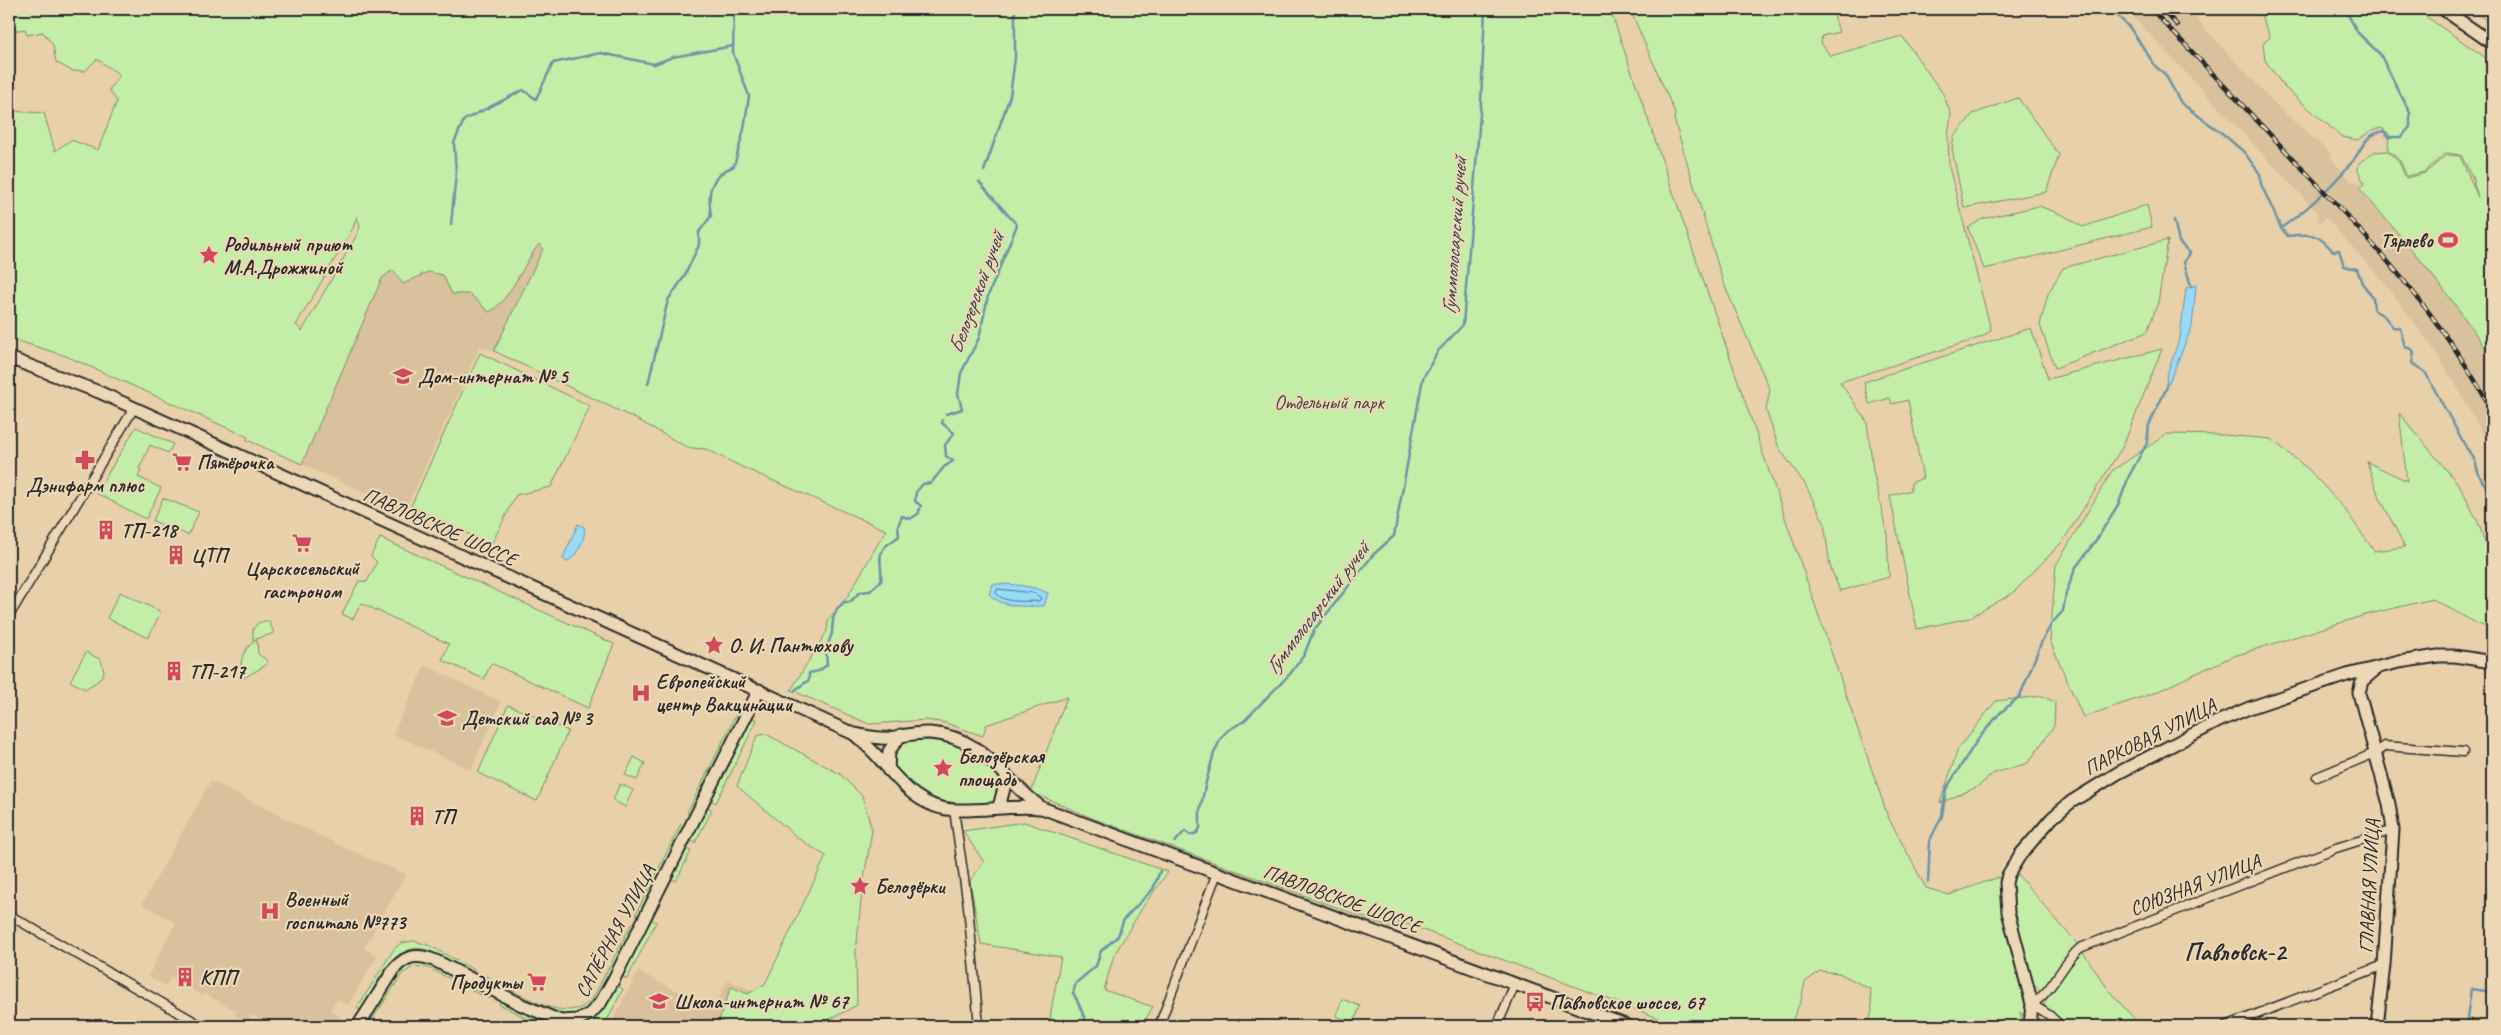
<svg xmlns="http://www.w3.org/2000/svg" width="2501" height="1035" font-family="Caveat,sans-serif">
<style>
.built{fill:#d8c19c}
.green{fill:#c4eda8;stroke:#788c6a;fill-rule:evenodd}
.water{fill:#97daf9;stroke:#6c94a7}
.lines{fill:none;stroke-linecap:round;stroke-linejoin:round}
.shore{stroke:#56717d;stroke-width:1}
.stream{stroke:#6c94a7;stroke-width:2.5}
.street-casing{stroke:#2b2b2b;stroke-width:11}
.secondary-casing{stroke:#2b2b2b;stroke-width:15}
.street{stroke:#ecd7b6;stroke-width:8}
.secondary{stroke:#ecd7b6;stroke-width:11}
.rail-casing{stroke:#2b2b2b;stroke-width:4.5}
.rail{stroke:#ecd7b6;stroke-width:2.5;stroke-dasharray:8;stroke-linecap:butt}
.labels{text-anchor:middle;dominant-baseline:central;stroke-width:4.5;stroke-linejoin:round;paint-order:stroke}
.poi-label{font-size:20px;font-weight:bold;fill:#2b2b2b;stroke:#ecd7b6;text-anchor:start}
.park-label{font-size:20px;fill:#42483e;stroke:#ecd7b6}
.street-label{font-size:20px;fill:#2b2b2b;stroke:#ecd7b6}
.water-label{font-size:21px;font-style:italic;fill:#3b454a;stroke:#ecd7b6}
.district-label{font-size:25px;font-weight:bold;fill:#2b2b2b;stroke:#ecd7b6}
</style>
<rect width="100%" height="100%" fill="#e7d0aa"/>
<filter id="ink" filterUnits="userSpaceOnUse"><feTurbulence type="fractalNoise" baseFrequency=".02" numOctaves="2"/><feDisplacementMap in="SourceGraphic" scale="10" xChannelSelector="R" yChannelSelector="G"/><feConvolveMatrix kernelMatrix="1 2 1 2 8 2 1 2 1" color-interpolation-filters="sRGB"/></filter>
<g filter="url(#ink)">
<g class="built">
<polygon points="2126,9 2187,9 2277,106 2332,155 2330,157 2351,181 2364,184 2360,189 2452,299 2492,359 2492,451 2460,392 2433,348 2383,281 2326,218 2320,223 2316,211"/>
<polygon points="548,239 494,351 480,346 405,511 302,464 382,278 418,251"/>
<polygon points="425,665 501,702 471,770 393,734"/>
<polygon points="211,781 347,849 406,874 364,948 377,956 348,1005 337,999 330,1010 341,1017 335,1026 273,1026 252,1015 248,1022 235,1015 237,1011 204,993 203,996 171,977 165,986 148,976 176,923 142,904"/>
<polygon points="638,971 713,1009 728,980 836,1026 610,1026"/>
</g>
<g class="green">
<path d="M9,9H1610L1888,817L1926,888L1949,895L1999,877L2008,940L2025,1005L2024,1016L2020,1012L2024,1026H1868L1872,1011L1870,989L1839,973L1820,971L1805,982L1801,1000L1790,1026H1680L1399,921L1396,929L1092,818L1031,792L1067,697L986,725L983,736L946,723L927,720L869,724L791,690L827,631L828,620L848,596L886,530L742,467L706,449L691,448L683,445L640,421L494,351L543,249L539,244C525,261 508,304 489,312L470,294H452L443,275L428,272L403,284L393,270L382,278L302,464L247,440L248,437L66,356L9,338V107V111L44,113L55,151L71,140L98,150L117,101L109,90L120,75L97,59L85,71H72L56,62L53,45L43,32L27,35L25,29L12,31L9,34ZM357,216L360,226L358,233L302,331L296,325L353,228Z"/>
<polygon points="1630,9 1753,9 1744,11 1746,15 1766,9 1832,9 1839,32 1822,36 1821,43 1830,56 1902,36 1943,94 1951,114 1948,136 1949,167 1991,330 1982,337 1840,382 1867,422 1873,470 1887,535 1889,577 1840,591 1830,566 1824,522 1805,484 1779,448 1766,410 1770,390 1723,282 1674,119 1675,113"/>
<path d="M2265,9H2276L2286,13L2289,9H2415L2492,62V352L2487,351C2450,293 2405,241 2360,189L2364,184L2358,170L2359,163L2374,152L2387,151L2399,162L2406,178L2425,173L2447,155L2460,156L2478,197L2472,177L2461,155L2446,153L2424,172L2407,176L2400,161L2388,150L2389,134L2382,128L2372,130L2358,140L2342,137L2284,87L2265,60L2263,44L2270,37L2261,15Z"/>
<polygon points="2470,9 2492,9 2492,24"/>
<polygon points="2018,98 2059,155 2046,192 1964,208 1952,148 1954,137 1973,114"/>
<polygon points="2147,205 2152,227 1984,269 1968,228 1982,219 2039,206 2063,215 2083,227"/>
<polygon points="2168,240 2158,302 2147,332 2055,368 2040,325 2048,294 2063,268"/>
<polygon points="2031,328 2048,379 2162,349 2123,446 2063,541 2013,593 1969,618 1917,629 1890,496 1911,490 1911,483 1923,478 1908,400 1892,404 1890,398 1869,404 1864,382"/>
<polygon points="480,353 590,406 551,487 516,495 491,545 411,506"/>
<polygon points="2399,413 2459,485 2478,522 2492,563 2492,629 2476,623 2433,599 2365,615 2231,657 2154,693 2083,717 2050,641 2056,565 2112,471 2167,434 2223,435 2271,439 2309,470 2343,507 2374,551 2405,547 2378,494 2367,462 2407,481"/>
<polygon points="136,427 173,444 168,453 150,445 139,469 141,470 138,477 161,488 146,519 96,493"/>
<polygon points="163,498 199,512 188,535 153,521"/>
<polygon points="380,538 614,644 588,708 491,663 484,679 442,660 449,644 361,603 353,619 342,614 359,581 367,582 377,562 371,556"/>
<polygon points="120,592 161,612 148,638 107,618"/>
<polygon points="265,621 269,621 274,633 253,640 253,629 258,623"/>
<path d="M257,640L258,654L268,661L266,665L244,678C238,662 242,649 257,640Z"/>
<polygon points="86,652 101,660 104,672 99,680 85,689 70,681"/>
<polygon points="2042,696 2055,702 2054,726 2028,763 1994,773 1977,787 1940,803 1958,749 1996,701"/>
<polygon points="508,705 568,731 537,801 478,773"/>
<polygon points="738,711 741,712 691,814 687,813"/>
<polygon points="751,717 757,720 716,803 710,800"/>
<polygon points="766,734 840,774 862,796 872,830 862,891 856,952 857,1005 817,1026 729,1026 719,1020 731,987 748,994 765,984 826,856 798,838 737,786 757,736"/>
<path d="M907,740C948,738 973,748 1001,778L997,800C977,816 929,802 912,788C904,781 898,771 891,764L896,746Z"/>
<polygon points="634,757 645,763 637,780 625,775"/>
<polygon points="620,784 633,790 625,807 613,800"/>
<polygon points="707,807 712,810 695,843 690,840"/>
<polygon points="1024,822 1168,872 1144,905 1114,955 1104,990 1153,1007 1141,1026 1050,1026 1051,1011 1061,957 981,944 970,881 984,862 963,831"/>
<polygon points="681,824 685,826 640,916 636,914"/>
<polygon points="686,849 691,851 676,881 671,879"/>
<polygon points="2016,873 2079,946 2043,992 2033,983 2011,901 2010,890"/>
<polygon points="650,919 656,922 627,979 622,976"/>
<path d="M631,925L634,926L597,996C591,1005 583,1013 572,1015C551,1017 503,990 484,979L486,976C512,989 569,1030 593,998Z"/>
<path d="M414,941L428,945L474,970L472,973C458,966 443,955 427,950C393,939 375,988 361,1010L357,1008L394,949L401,943Z"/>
<polygon points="2082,951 2110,992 2141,1026 2064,1026 2044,1005 2046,1000 2070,964"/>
<polygon points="413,962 427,964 491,995 489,999 429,968 414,966 402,974 368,1026 364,1026 400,972"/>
<polygon points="617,986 623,989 604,1026 583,1026 604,1010"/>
<polygon points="1342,999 1360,1006 1354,1022 1336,1016"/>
<polygon points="501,1000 553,1026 542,1026 499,1004"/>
</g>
<g class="water">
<polygon points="2196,285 2192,327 2167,387 2166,377 2180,337 2186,288"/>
<path d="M578,524L584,527C587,537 576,558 566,562L563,558Z"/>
<path d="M993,584C1013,584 1030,585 1048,593L1044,606C1025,606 1003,609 989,594Z"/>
</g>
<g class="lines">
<path class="shore" d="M998,589L1034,593L1041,598L1039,601C1026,601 1004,604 996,593Z"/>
<g class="stream">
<path d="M2111,9L2130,28L2156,67L2165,74L2181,103L2223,134L2244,152L2260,174L2261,184L2281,228L2288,236C2313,233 2317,233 2333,251L2339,250L2344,266L2357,269L2362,283L2373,298L2374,310L2384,316L2393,327L2400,328L2405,347L2412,349L2414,353L2412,363L2425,372L2467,449C2478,460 2475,468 2481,479C2485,485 2489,490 2492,496"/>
<polyline points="984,171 1010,96 1015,58 1015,9"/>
<polyline points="2174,220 2179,242 2190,253 2184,262 2191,286"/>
<polyline points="451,225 456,173 454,143 464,120 523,90 536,99 553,63 601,53 654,64 673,57 733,46"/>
<path d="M2281,228C2307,210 2331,187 2352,162C2358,155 2361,146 2367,140C2372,134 2376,133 2384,131L2388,137H2401L2410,127V113L2380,54L2358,33L2345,9"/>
<path d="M648,384L668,300L684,277L699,245V232L711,216C707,191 710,176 734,166L744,129L749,96L733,53L734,9"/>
<polyline points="946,414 962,409 958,394 961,373 979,338 988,296 1017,225 979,182"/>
<path d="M795,690L809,680V673L819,671L827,665L826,650L832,633L833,619L837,609L844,602H850L860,592L870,591L881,581C883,571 877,557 883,549C887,543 894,541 899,536L898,526L902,516L910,519L918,514L921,506L915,501L916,492L923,484L931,483L944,467L953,461L946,456L945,445L954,433L942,423V420"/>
<polyline points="1175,842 1185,831 1190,835 1197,833 1200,828 1200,810 1206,782 1214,753 1221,738 1227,731 1244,721 1290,674 1304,655 1314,630 1373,555 1394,536 1423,378 1438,351 1463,325 1481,102 1485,9"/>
<polyline points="1928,882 1930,840 1942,816 1946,789 1978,739 1999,714 2020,696 2041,643 2052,623 2063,611 2066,593 2076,567 2097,539 2119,503 2129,476 2147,443 2149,425 2167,387"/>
<path d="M1088,1026C1082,1014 1080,1004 1073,993L1076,983L1096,966L1101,951L1118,936L1124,919L1153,889L1160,871"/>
<polyline points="2466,1026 2471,989 2492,992"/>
</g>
<defs>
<g id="street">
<polyline points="9,616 134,408"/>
<polyline points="2317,777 2375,753 2385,746 2463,752"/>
<polyline points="954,810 968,906 979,1026"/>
<polyline points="9,915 202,1026"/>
<polyline points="1159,1026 1217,873"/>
<polyline points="1497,1026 1515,984"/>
<path d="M2061,1026L2049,1015L2032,1004C2054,990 2061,965 2080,948L2336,848L2393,830"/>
<polyline points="2226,1026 2384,965"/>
</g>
<g id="secondary">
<polyline points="2443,9 2492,43"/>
<path d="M9,358L99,392L854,734C866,736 877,739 889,738C903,736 916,732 930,733C985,737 1002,779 1042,808L1628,1026"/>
<polyline points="2376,669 2362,681 2359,693 2389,804 2393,830 2384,965 2377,1026"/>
<path d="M854,734C863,742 872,750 879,758C901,783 920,809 956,810C985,811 1012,805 1040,808"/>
<polyline points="888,770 889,751 901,735"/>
<polyline points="999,807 1007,777"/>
<path d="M358,1026L395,968C407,954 420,954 436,961L522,1005L561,1021L577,1020L590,1014L601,1002L614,979L759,690"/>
<polyline points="2030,1026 2032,1004 2008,912 2006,883 2008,875 2020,855 2052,818 2071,802 2118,773 2217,722 2249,708 2347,675 2399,662 2438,656 2455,656 2492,662"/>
</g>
</defs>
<use href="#street" class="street-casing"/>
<use href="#secondary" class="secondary-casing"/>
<use href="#street" class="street"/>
<use href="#secondary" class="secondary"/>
<defs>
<g id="rail">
<path d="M2151,9C2200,60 2248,111 2297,163C2370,239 2443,317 2492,411"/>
<polyline points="2162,9 2177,25"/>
</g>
</defs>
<use href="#rail" class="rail-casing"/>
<use href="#rail" class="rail"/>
</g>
</g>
<defs>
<symbol id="stadium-bare" viewBox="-9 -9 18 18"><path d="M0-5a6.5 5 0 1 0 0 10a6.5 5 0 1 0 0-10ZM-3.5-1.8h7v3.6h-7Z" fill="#d1495b" stroke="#ecd7b6" stroke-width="2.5" paint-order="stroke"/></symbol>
<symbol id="sight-bare" viewBox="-9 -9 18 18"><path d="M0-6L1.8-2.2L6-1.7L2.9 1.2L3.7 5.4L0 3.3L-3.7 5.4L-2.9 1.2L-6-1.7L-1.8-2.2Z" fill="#d1495b" stroke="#ecd7b6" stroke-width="2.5" paint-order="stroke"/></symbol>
<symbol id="school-bare" viewBox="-9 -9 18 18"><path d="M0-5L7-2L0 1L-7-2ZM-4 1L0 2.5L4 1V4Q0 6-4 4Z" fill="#d1495b" stroke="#ecd7b6" stroke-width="2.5" paint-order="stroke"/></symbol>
<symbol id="pharmacy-bare" viewBox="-9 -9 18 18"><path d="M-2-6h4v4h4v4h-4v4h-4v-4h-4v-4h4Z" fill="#d1495b" stroke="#ecd7b6" stroke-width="2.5" paint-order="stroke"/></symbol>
<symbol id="supermarket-bare" viewBox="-9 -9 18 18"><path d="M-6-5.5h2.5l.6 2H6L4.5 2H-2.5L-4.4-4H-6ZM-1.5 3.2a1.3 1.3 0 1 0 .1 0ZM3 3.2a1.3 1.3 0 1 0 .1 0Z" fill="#d1495b" stroke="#ecd7b6" stroke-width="2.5" paint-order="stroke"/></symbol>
<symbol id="building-bare" viewBox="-9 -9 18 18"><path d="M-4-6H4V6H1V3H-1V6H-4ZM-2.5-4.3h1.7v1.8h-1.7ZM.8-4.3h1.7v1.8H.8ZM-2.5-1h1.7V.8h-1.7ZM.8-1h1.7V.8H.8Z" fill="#d1495b" stroke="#ecd7b6" stroke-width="2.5" paint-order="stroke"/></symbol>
<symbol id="hospital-bare" viewBox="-9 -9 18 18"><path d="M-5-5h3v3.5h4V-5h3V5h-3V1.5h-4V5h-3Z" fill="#d1495b" stroke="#ecd7b6" stroke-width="2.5" paint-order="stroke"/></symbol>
<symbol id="bus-bare" viewBox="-9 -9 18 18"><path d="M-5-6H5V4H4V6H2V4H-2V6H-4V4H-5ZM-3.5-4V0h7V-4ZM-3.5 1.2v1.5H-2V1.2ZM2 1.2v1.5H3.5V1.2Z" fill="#d1495b" stroke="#ecd7b6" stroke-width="2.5" paint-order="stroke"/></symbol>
</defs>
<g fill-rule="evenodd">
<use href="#stadium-bare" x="2434" y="226" width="28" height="28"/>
<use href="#sight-bare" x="195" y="241" width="28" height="28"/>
<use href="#school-bare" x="389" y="362" width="28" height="28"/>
<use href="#pharmacy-bare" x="71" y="446" width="28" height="28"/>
<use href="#supermarket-bare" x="168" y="448" width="28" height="28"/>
<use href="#building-bare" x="92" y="516" width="28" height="28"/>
<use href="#supermarket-bare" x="288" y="529" width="28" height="28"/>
<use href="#building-bare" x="162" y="541" width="28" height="28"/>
<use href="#sight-bare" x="700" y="631" width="28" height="28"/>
<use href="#building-bare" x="160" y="657" width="28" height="28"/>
<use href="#hospital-bare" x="627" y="679" width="28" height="28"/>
<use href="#school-bare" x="433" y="704" width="28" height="28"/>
<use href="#sight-bare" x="929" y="754" width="28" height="28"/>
<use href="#building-bare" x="403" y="802" width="28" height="28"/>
<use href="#sight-bare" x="846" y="872" width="28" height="28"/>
<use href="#hospital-bare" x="256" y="897" width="28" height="28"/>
<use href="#building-bare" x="171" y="963" width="28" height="28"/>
<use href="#supermarket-bare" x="523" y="968" width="28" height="28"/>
<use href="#school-bare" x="645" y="987" width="28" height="28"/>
<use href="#bus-bare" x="1521" y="988" width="28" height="28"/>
</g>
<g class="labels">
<g class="poi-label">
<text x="2433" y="240" text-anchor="end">Тярлево</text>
<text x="224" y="244">Родильный приют<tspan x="224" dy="23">М.А.Дрожжиной</tspan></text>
<text x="418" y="376">Дом-интернат № 5</text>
<text x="197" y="462">Пятёрочка</text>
<text x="85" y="485" text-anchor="middle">Дэнифарм плюс</text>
<text x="121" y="530">ТП-218</text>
<text x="191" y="555">ЦТП</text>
<text x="302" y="568" text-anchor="middle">Царскосельский<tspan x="302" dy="23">гастроном</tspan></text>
<text x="729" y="645">О. И. Пантюхову</text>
<text x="189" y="671">ТП-217</text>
<text x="656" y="681">Европейский<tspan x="656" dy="23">центр Вакцинации</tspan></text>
<text x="462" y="718">Детский сад № 3</text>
<text x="958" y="756">Белозёрская<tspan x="958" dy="23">площадь</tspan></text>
<text x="432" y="816">ТП</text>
<text x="875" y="886">Белозёрки</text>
<text x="285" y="899">Военный<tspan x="285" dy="23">госпиталь №773</tspan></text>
<text x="200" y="977">КПП</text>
<text x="522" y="982" text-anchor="end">Продукты</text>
<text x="674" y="1001">Школа-интернат № 67</text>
<text x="1550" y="1002">Павловское шоссе, 67</text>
</g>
<g class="park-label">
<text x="1329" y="402">Отдельный парк</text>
</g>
<g class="street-label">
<text transform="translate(440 527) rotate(24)">ПАВЛОВСКОЕ ШОССЕ</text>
<text transform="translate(2150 737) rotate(-27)">ПАРКОВАЯ УЛИЦА</text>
<text transform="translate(2195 885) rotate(-21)">СОЮЗНАЯ УЛИЦА</text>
<text transform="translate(2369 886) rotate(-87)">ГЛАВНАЯ УЛИЦА</text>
<text transform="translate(1342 899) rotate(20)">ПАВЛОВСКОЕ ШОССЕ</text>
<text transform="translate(615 931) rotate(-62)">САПЁРНАЯ УЛИЦА</text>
</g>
<g class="water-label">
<text transform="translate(1454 236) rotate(-86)">Гуммолосарский ручей</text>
<text transform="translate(976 293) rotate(-70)">Белозерской ручей</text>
<text transform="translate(1317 608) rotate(-53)">Гуммолосарский ручей</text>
</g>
<g class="district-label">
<text x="2235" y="952">Павловск-2</text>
</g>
</g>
<rect width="2501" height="1035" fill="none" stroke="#ecd7b6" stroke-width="30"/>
<rect x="15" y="15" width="2471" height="1005" fill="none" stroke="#2b2b2b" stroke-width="2" filter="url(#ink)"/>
</svg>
